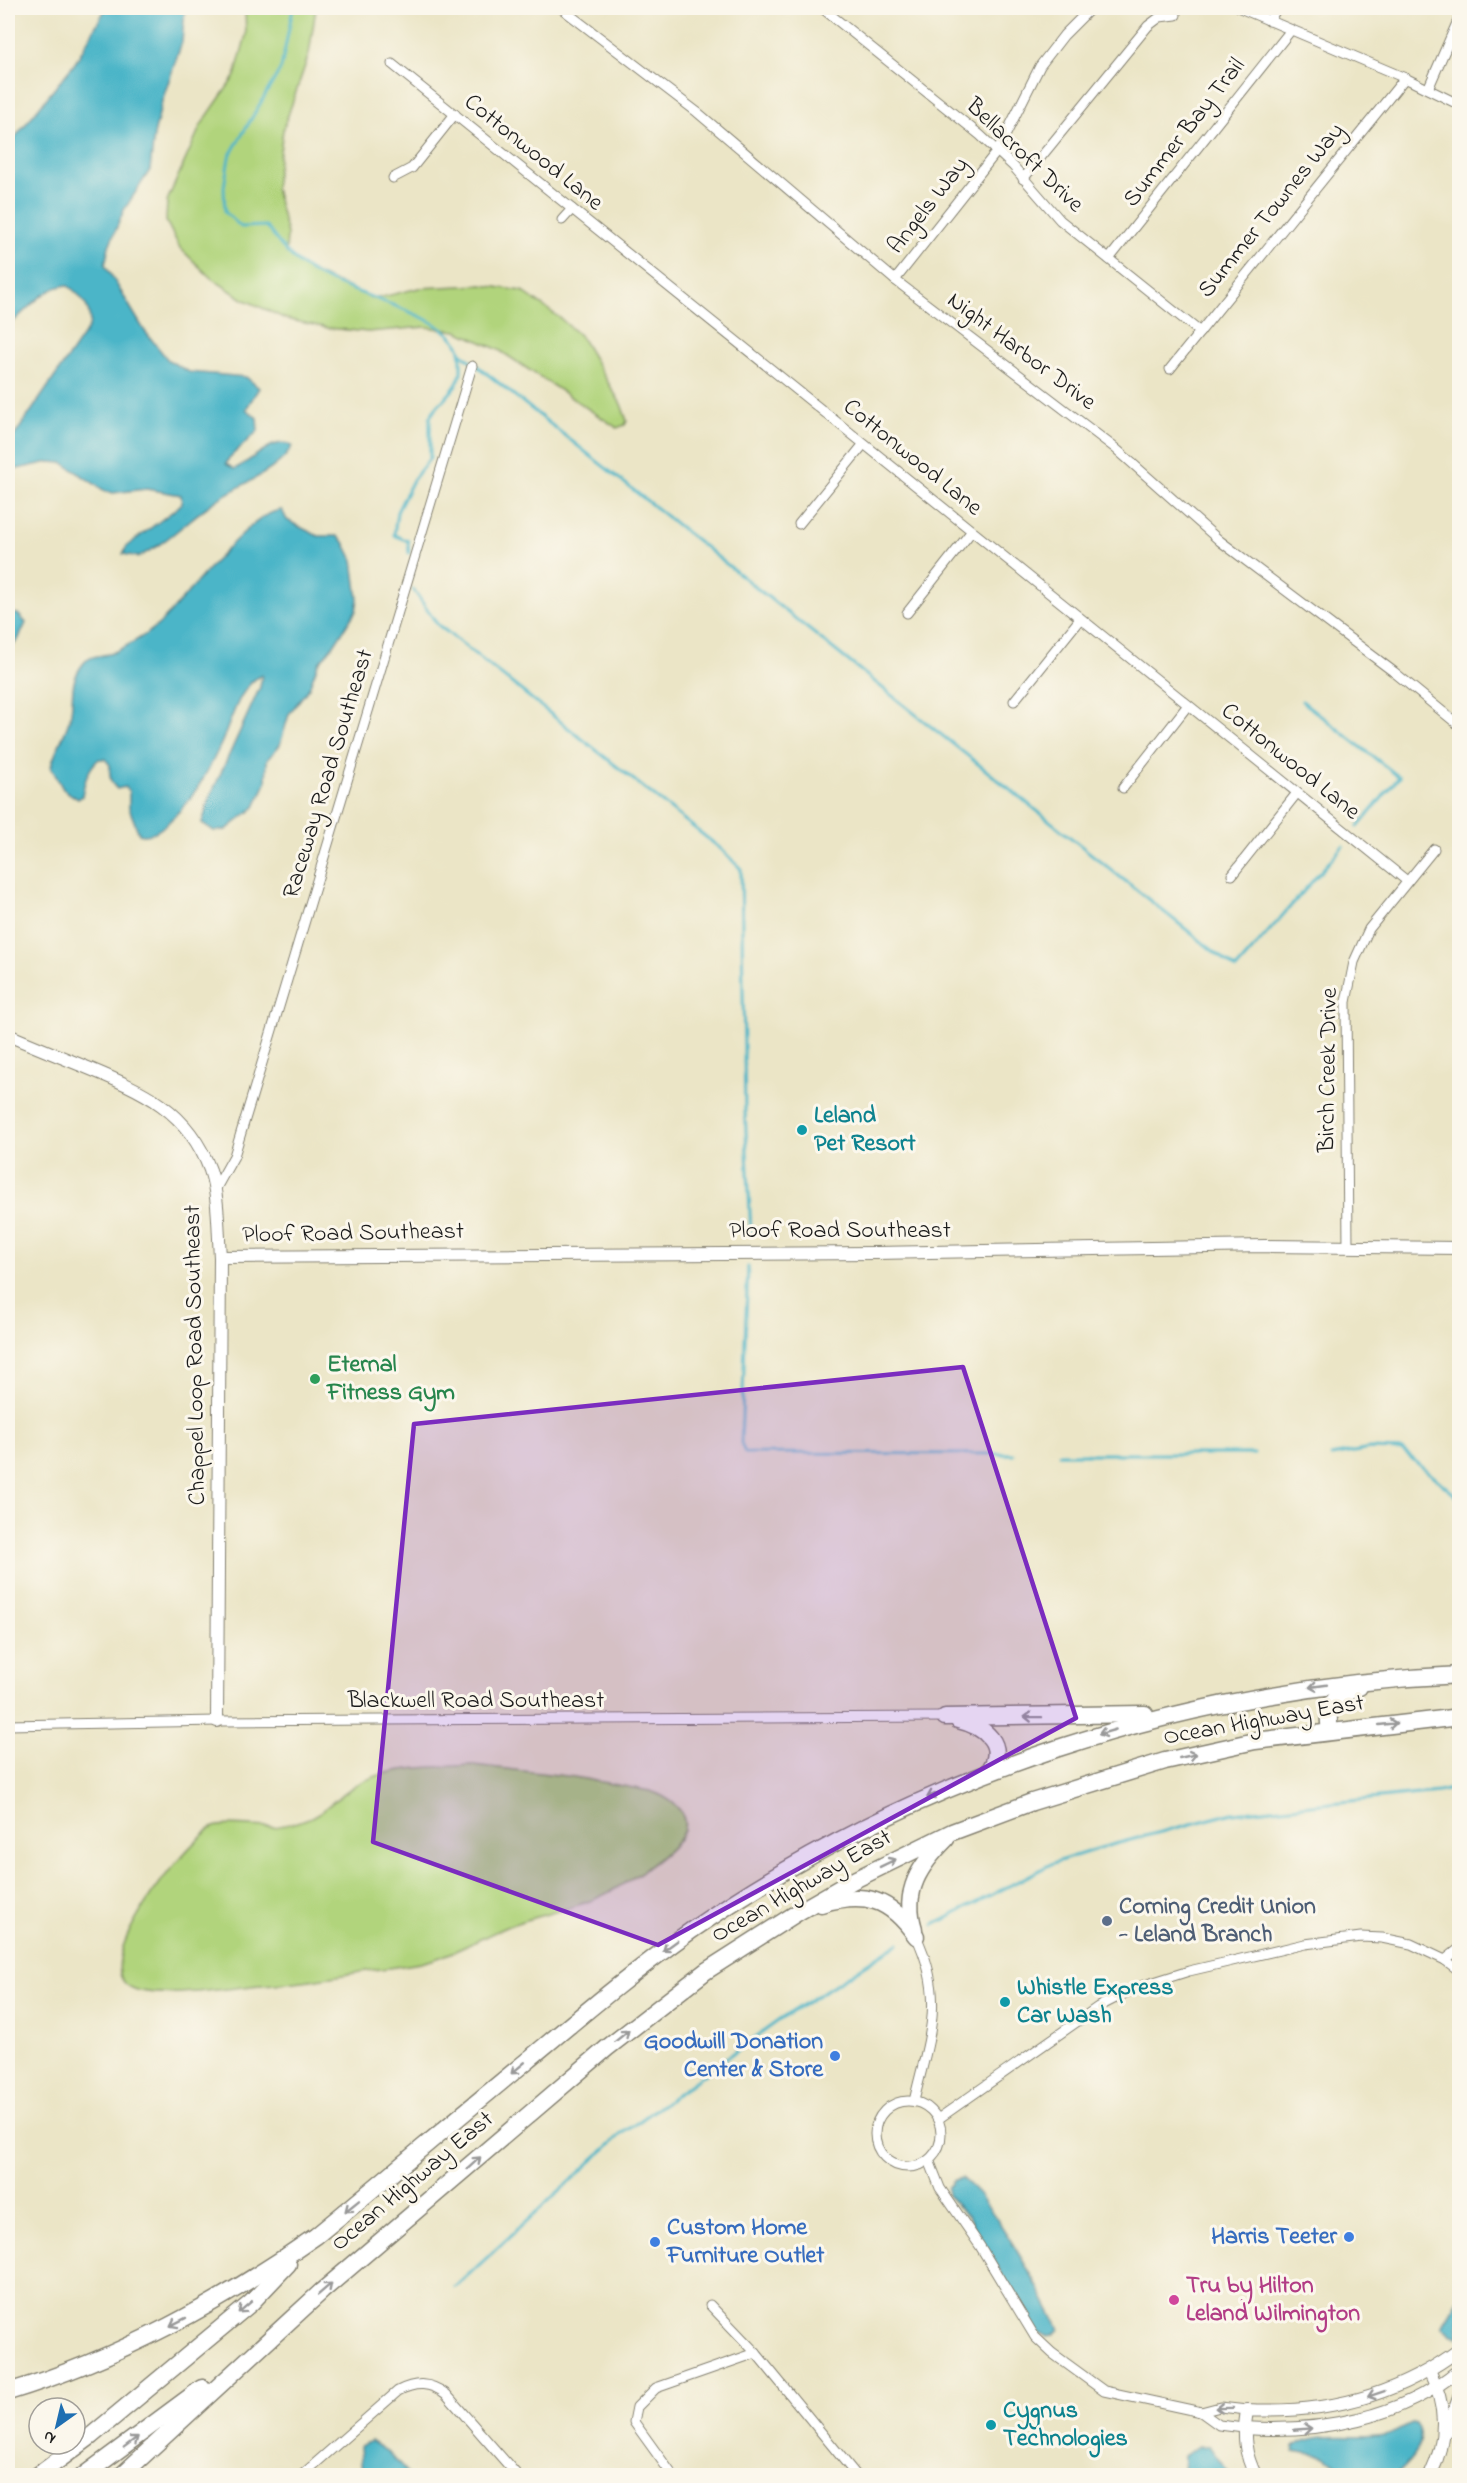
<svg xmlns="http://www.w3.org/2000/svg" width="1467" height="2483" font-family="'Indie Flower',sans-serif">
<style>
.green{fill:#b1d47c;stroke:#66784c;stroke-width:1.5}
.water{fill:#4bb5c8;stroke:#346872;stroke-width:1.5}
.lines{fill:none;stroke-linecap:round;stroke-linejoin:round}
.stream{stroke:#4bb5c8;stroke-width:3}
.street-casing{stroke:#848071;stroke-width:11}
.secondary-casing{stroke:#848071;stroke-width:14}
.highway-casing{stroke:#848071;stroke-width:19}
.street{stroke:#fff;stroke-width:9}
.secondary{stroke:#fff;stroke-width:12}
.highway{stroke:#fff;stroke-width:16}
.oneway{stroke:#999}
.marked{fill:#7b2cbf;fill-opacity:0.2;stroke:#7b2cbf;stroke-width:4.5;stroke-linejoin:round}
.culture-dot{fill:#0f9aa8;stroke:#fbf7ec;stroke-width:2}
.leisure-dot{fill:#2e9e5b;stroke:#fbf7ec;stroke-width:2}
.service-dot{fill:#5c6f8a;stroke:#fbf7ec;stroke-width:2}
.shop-dot{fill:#3f7fe0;stroke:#fbf7ec;stroke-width:2}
.hotel-dot{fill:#d1479c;stroke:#fbf7ec;stroke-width:2}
.labels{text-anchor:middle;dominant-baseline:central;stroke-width:6;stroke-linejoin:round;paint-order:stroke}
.street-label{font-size:24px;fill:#1c1c1c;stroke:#fbf7ec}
.culture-label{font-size:24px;font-weight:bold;fill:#0d838f;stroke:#fbf7ec;text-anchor:start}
.leisure-label{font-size:24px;font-weight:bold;fill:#27864d;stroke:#fbf7ec;text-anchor:start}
.service-label{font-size:24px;font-weight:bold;fill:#4e5e75;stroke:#fbf7ec;text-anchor:start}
.shop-label{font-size:24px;font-weight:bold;fill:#366cbe;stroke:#fbf7ec;text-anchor:end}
.hotel-label{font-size:24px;font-weight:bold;fill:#b23c85;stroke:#fbf7ec;text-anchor:start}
</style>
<rect width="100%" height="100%" fill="#fbf7ec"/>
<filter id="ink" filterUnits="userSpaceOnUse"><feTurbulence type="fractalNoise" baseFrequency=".0167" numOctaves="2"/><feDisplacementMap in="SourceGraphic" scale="12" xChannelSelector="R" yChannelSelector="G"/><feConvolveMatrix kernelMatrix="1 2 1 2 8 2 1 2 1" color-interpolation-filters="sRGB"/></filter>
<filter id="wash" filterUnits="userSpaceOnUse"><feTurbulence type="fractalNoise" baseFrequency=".008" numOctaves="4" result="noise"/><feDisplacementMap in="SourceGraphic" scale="24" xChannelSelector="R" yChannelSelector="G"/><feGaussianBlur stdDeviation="1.35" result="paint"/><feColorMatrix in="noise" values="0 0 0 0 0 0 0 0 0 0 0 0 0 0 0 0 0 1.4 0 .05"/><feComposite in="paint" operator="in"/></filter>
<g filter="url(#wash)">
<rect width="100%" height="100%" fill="#ebe5c6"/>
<g class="green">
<polygon points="245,8 316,8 309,54 283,130 275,188 287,234 286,253 308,270 374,299 419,288 482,285 522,291 560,318 581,337 621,404 627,421 625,425 617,428 499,350 457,331 425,327 368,332 328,328 286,319 243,299 211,278 180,248 166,221 167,201 201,125 235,76 246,35"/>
<path d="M473,1765L574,1777L650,1791C666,1796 688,1809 684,1829C680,1850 616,1890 597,1898C568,1911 535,1915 506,1927C480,1938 455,1954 428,1961C410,1966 391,1967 373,1970C335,1976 299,1983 261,1985C230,1988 158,2000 132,1988C84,1966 186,1843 212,1828C224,1822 258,1828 274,1827C283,1826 293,1823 301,1821C322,1815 335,1798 353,1787C388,1765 433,1768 473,1765Z"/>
</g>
<g class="water">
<path d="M106,8H185L182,42L162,101L154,135L150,170L124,210L109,246L105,265L144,330L168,360L189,372L246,377L259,388L246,409L257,418L258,431L229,458L226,464L234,469C251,463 274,434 292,446C281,471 238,485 217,500C190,517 168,543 138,557L123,554L127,546L177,508L182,503L181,495L146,489L113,493L105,491L63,463L49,462L13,470L8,464V445L89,327C93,308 81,295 67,285C42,288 26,312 8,326V177C13,164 9,155 12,141L75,63Z"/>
<path d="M282,510L287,520L298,526L318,536H337L344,542L353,560L358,599L356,611L334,645L318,664L309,688L289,714L280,745L267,760L266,783L255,807L226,830L214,831L202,823L209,799L260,687L262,675C239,685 231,722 221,744C207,774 190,805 164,826C157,832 148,837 139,834L129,808V791L125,787L117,789C110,783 109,773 110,765L105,759H99C88,768 84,782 82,796L78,799L63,789L51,767C55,751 63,739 68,724C77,701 66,686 83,664C90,654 102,657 112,653C126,647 148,634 159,624C186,599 248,512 282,510Z"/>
<polygon points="8,613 18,614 26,623 18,640 8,649"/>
<path d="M962,2178C992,2200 1042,2293 1059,2329C1052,2338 1046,2337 1036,2332L968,2217L948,2196L947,2188L954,2180Z"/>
<polygon points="1459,2298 1459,2336 1453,2335 1442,2326"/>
<path d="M1411,2423L1415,2424C1428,2444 1410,2462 1395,2475H1351L1325,2456L1294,2451L1293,2447C1318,2429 1357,2441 1385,2435C1394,2434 1403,2427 1411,2423Z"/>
<polygon points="371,2441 388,2452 409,2475 362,2475 360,2446"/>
<polygon points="1199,2446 1209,2446 1230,2475 1183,2475 1184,2456"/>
</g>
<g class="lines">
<g class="stream">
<path d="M293,8L281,68L229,157L224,187L225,212L241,227L266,226C278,242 289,258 307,269C342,293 441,312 458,345C462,352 461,364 461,372C458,392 438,401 430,417V458L413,480L397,512L394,535L408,541L409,553"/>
<polyline points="461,353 1236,969 1343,846"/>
<polyline points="413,589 437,624 721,849 741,869 745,1111 751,1234"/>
<polyline points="1302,701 1399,777 1358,827"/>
<polyline points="748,1267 741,1443 745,1453 1013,1454"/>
<polyline points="1059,1454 1254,1454"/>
<polyline points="1331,1456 1370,1449 1402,1450 1460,1499"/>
<polyline points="934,1925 1053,1863 1100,1848 1233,1813 1438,1792 1460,1787"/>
<polyline points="455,2287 619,2136 778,2021 899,1943"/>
</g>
</g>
</g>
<g filter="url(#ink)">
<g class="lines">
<defs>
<g id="street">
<polyline points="561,8 697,112 895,280 1115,448 1220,541 1394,672 1460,726"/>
<polyline points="822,8 980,135 1013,166 1060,220 1200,332"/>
<polyline points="1240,8 1405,78 1460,105"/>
<polyline points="1269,21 1277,8"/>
<polyline points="392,64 1407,881"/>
<polyline points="1428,89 1460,16"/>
<polyline points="393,178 412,168 455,114"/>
<polyline points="1023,179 1148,26 1160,17 1176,15"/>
<polyline points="562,220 572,209"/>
<polyline points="1109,259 1291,30"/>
<polyline points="895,280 998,150 1040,66 1064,35 1091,8"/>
<polyline points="1170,369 1405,78"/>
<polyline points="799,524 863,445"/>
<polyline points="907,613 971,532"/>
<polyline points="1014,701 1080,619"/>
<polyline points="1123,788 1188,705"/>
<polyline points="1232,875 1297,793"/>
<polyline points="215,1190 234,1156 472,366"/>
<polyline points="1348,1247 1346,1002 1354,962 1369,929 1434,849"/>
<polyline points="8,1725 217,1721 945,1717"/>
<polyline points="1445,1960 1460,1948"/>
<circle cx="908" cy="2134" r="33"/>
<path d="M914,2101C929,2037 946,1999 916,1936"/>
<polyline points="938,2119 1098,2007 1135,1988 1189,1971 1305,1944 1361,1937 1382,1938 1411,1944 1445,1960 1460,1971"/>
<polyline points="929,2160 940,2188 980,2246 1035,2337 1052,2353 1104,2391 1201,2412 1219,2425 1244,2428"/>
<polyline points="710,2305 756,2353 857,2476"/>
<polyline points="1201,2412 1220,2407 1247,2410"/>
<path d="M301,2476L398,2391C416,2382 430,2382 446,2394L518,2476"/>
<polyline points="673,2476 634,2422 637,2407 656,2388 756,2353"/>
</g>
<g id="secondary">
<path d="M8,1035C34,1046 61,1057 88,1068C143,1091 188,1110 210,1170C219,1197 218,1229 220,1257L217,1721"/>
<polyline points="220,1257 876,1253 1265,1246 1460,1248"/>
<path d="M1429,2370C1447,2406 1448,2439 1430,2476"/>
<path d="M1244,2428C1319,2433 1401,2419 1460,2369"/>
<polyline points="1447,2431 1460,2395"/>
<path d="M1256,2476C1244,2454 1243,2434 1247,2410C1324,2414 1398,2396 1460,2349"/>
</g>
<g id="highway">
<polyline points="945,1717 1145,1714"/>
<path d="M958,1720C984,1726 1008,1745 989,1771"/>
<path d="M1330,1731C1325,1702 1334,1697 1359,1687"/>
<path d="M821,1904C864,1891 890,1898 916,1936"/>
<path d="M914,1929C902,1891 920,1865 946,1839"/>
<path d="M8,2392C120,2358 220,2303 316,2236C387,2178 457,2118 528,2060C582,2015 635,1970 692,1930C918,1773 1186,1687 1460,1675"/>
<polyline points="37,2476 91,2436 251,2303 288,2264"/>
<polyline points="83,2476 202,2388"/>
<polyline points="121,2476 322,2291 607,2048 706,1971 800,1911 852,1881 952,1832 1032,1802 1165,1761 1255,1741 1460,1717"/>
</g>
</defs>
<use href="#street" class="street-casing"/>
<use href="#secondary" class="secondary-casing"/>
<use href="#highway" class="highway-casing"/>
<use href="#street" class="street"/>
<use href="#secondary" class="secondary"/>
<use href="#highway" class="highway"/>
</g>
<defs><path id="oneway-shaft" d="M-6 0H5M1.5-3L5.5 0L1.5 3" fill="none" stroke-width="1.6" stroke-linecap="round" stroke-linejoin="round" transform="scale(1.5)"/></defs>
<g class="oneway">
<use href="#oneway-shaft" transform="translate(1318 1686) rotate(172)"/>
<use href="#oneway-shaft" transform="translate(1033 1717) rotate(-179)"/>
<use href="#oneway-shaft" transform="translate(1388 1724) rotate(-6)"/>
<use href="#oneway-shaft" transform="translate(1107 1732) rotate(164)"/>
<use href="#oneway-shaft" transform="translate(1188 1756) rotate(-13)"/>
<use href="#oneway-shaft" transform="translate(935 1794) rotate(156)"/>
<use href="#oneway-shaft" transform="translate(888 1863) rotate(-26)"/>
<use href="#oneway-shaft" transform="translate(670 1946) rotate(144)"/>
<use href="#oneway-shaft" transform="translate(622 2036) rotate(-39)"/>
<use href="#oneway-shaft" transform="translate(518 2068) rotate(140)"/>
<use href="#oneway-shaft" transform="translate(474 2163) rotate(-42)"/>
<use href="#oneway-shaft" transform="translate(352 2206) rotate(141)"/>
<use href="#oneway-shaft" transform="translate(325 2289) rotate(-41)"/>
<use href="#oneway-shaft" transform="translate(245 2307) rotate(139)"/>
<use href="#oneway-shaft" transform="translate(178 2322) rotate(153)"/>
<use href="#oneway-shaft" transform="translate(1376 2394) rotate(161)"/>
<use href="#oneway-shaft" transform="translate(1224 2408) rotate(179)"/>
<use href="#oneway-shaft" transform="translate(1303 2429) rotate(-5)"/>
<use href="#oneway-shaft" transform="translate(131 2442) rotate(-37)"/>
</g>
</g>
<path class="marked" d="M963,1367L1076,1718L658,1945L373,1842L414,1424Z"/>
<g class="culture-dot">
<circle cx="802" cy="1130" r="6"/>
<circle cx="1005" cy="2002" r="6"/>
<circle cx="991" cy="2425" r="6"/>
</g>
<circle class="leisure-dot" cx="315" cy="1379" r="6"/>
<circle class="service-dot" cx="1107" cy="1921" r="6"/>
<g class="shop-dot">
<circle cx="835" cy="2056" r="6"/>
<circle cx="1349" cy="2237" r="6"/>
<circle cx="655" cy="2242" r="6"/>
</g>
<circle class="hotel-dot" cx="1174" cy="2300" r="6"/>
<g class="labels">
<g class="street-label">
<text transform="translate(1185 133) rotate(-52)">Summer Bay Trail</text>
<text transform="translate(533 153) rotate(39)">Cottonwood Lane</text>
<text transform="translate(1024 156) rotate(44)">Bellacroft Drive</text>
<text transform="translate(929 206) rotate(-52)">Angels Way</text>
<text transform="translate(1272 211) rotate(-51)">Summer Townes Way</text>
<text transform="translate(1021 352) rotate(37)">Night Harbor Drive</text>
<text transform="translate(912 458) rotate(39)">Cottonwood Lane</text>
<text transform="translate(1290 762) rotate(39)">Cottonwood Lane</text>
<text transform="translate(329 774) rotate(-73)">Raceway Road Southeast</text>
<text transform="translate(1329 1070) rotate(-89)">Birch Creek Drive</text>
<text x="840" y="1231">Ploof Road Southeast</text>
<text transform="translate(353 1234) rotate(-1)">Ploof Road Southeast</text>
<text transform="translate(196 1355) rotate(-91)">Chappel Loop Road Southeast</text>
<text x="476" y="1701">Blackwell Road Southeast</text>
<text transform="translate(1264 1721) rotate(-10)">Ocean Highway East</text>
<text transform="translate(802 1887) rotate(-30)">Ocean Highway East</text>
<text transform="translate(413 2182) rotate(-40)">Ocean Highway East</text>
</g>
<g class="culture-label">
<text x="814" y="1116">Leland<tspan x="814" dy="28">Pet Resort</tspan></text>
<text x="1017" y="1988">Whistle Express<tspan x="1017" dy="28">Car Wash</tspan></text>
<text x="1003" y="2411">Cygnus<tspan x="1003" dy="28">Technologies</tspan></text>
</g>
<g class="leisure-label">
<text x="327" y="1365">Eternal<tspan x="327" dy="28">Fitness Gym</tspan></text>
</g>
<g class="service-label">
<text x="1119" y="1907">Corning Credit Union<tspan x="1119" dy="28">- Leland Branch</tspan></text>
</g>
<g class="shop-label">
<text x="823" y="2042">Goodwill Donation<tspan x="823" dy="28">Center &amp; Store</tspan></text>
<text x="667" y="2228" text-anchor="start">Custom Home<tspan x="667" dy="28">Furniture Outlet</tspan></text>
<text x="1337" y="2237">Harris Teeter</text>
</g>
<g class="hotel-label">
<text x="1186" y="2286">Tru by Hilton<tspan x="1186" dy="28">Leland Wilmington</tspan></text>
</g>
</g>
<rect width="1467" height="2483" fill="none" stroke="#fbf7ec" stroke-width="30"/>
<g transform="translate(57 2426) rotate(214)"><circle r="28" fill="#fbf7ec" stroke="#a29f99" stroke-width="1.5"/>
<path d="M0-4.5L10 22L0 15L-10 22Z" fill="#1f6fb2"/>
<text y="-9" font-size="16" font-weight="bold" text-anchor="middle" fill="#1c1c1c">N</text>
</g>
</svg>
